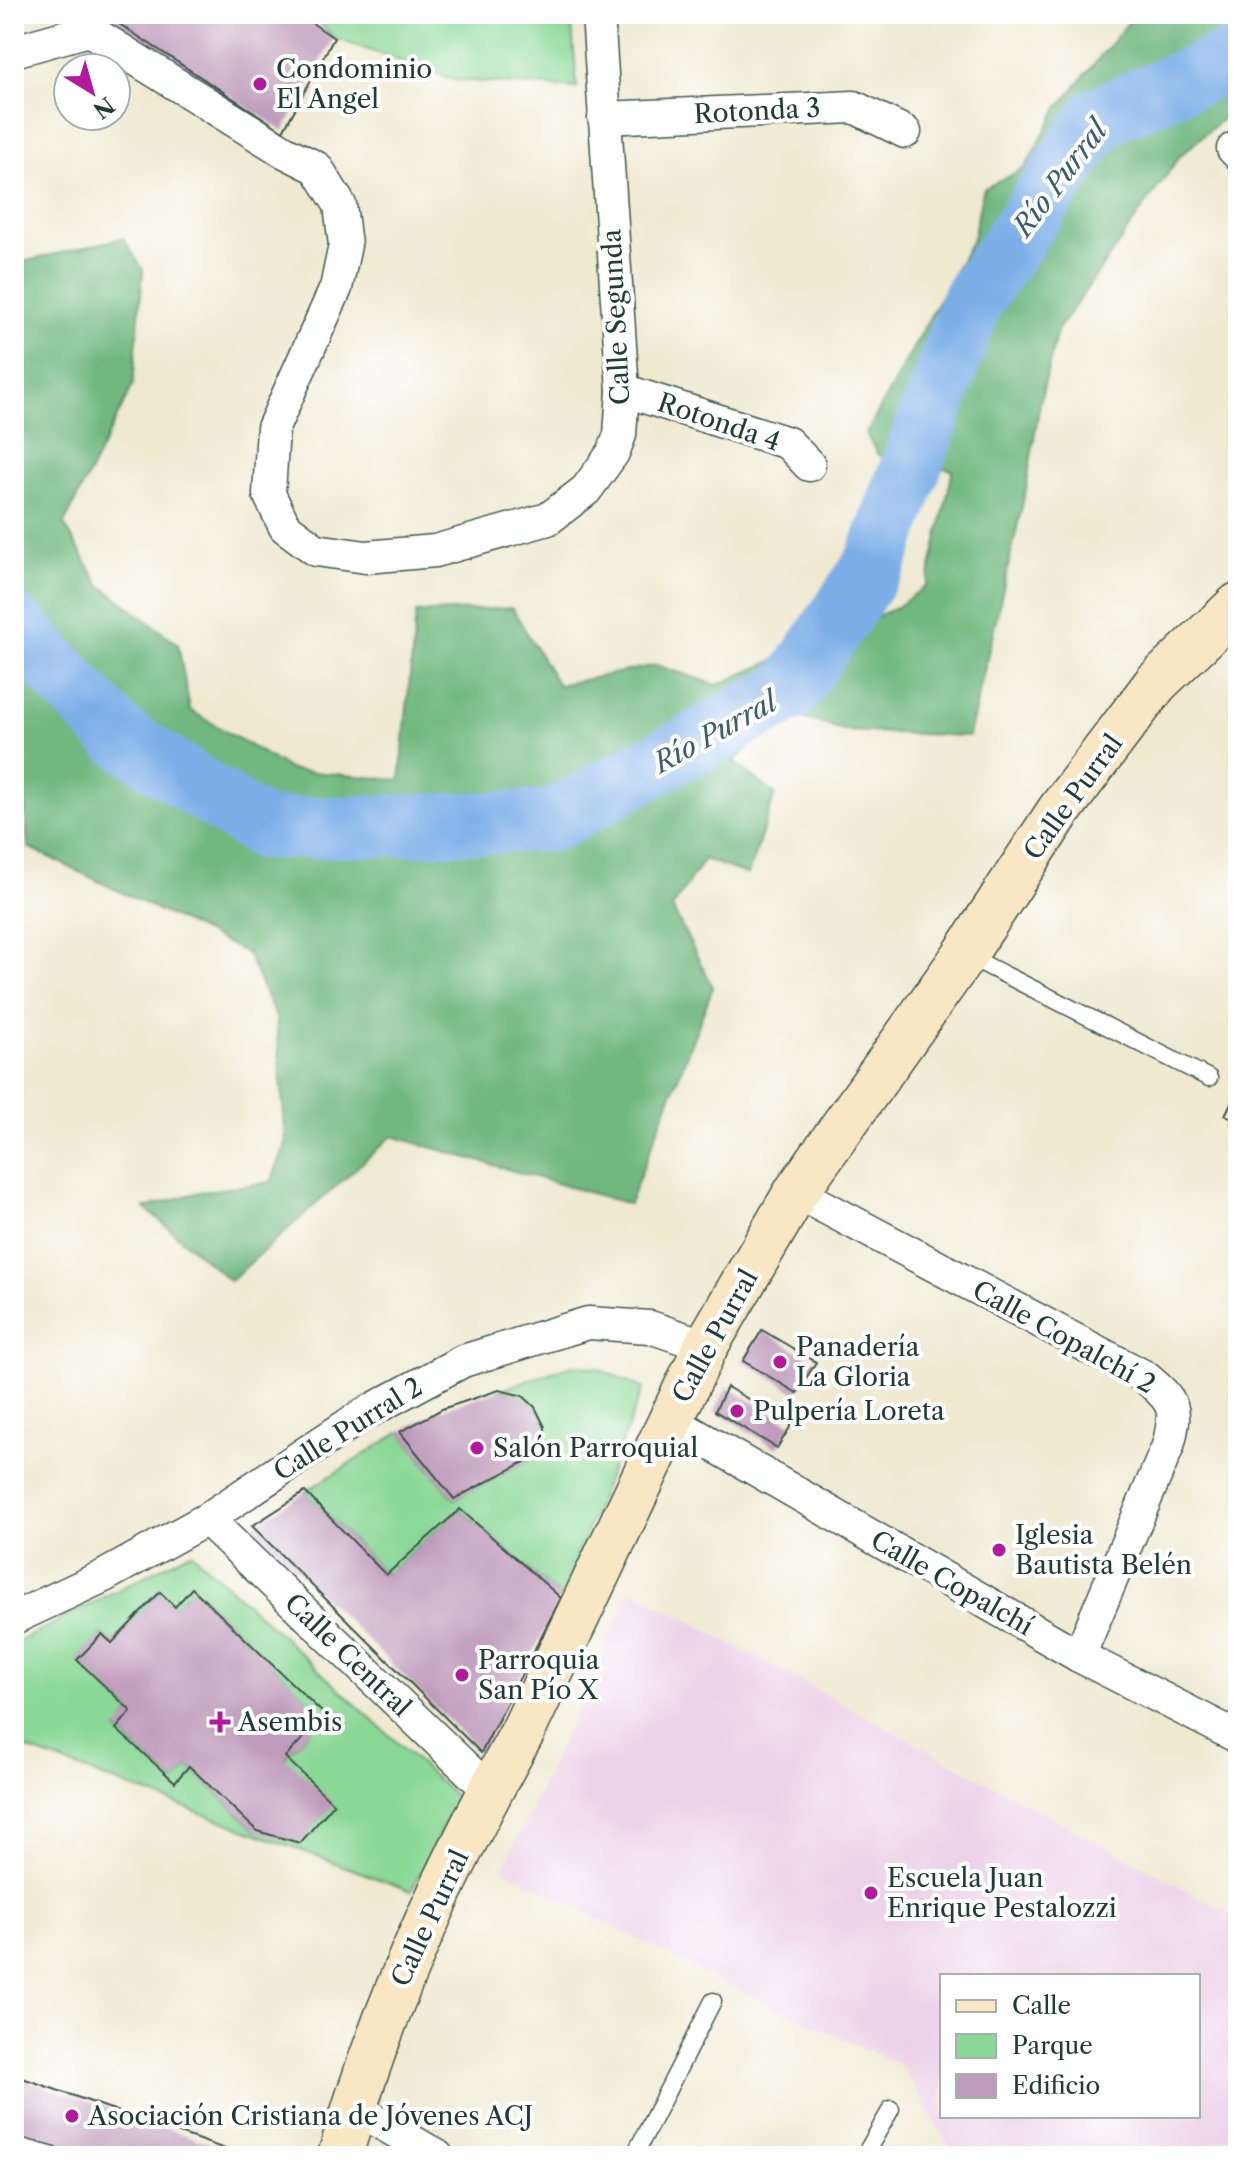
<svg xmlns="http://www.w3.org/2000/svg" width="1252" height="2170" font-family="'Libre Caslon Text',serif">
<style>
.built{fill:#edd1e9;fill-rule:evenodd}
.green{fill:#8ad896;stroke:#548a65;stroke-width:2;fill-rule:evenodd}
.forest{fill:#6fb87f;stroke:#477a5a;stroke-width:2}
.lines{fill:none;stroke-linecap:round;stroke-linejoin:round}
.river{stroke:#7caee8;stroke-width:62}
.building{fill:#c09cbc}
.lane-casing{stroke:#3e574b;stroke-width:19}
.street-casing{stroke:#3e574b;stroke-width:35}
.secondary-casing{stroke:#3e574b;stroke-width:47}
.lane{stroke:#fff;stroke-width:16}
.street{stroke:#fff;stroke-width:32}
.secondary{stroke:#f9e7c3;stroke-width:44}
.poi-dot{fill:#b5179e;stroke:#fff;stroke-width:3}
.labels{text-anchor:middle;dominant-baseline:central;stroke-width:8;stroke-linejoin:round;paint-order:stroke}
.poi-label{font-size:26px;fill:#1f3d34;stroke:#fff;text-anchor:start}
.street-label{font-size:26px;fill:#1f3d34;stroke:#fff}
.water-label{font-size:28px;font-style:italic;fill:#3b5f6a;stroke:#fff}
</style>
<rect width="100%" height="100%" fill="#fff"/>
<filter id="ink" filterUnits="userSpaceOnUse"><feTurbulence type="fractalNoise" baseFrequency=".0125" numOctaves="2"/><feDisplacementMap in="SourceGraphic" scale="16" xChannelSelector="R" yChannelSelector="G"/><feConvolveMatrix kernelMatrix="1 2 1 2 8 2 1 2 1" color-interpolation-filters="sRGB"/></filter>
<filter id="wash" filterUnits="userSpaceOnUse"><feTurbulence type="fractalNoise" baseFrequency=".006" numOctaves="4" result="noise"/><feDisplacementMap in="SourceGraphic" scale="32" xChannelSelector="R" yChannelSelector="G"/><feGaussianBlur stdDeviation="1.8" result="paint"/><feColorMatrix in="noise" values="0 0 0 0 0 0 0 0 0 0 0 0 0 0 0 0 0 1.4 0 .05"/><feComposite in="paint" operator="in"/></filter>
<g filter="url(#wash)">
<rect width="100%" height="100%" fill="#efe9d0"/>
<path class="built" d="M632,1590L1238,1918V2135L1168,2156H955L902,2066L705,1974L503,1869ZM942,1976H1198V2116H942Z"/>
<g class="green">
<polygon points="311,14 571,14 577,88 455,80 334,38"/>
<path d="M572,1365L597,1368L643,1388L561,1598L460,1509L386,1575L305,1492L400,1432L454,1499L538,1455C540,1447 544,1438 544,1429C545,1404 518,1395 499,1390Z"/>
<path d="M191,1552L457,1798L411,1891L14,1744V1644ZM192,1588L324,1715L285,1757L257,1831L189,1766L175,1782L117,1730L131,1711L78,1660L102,1634L112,1643L160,1593L175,1607Z"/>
</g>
<polygon class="forest" points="1135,14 1238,14 1238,105 1180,156 1057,331 1040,402 1026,489 969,736 846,731 783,712 734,762 775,794 748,875 704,859 672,908 713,987 629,1204 392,1136 230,1281 145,1208 199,1192 271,1182 286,1144 276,1017 247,953 28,847 19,738 14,736 14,264 123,238 143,270 133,385 64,524 99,584 178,644 190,710 291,770 400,780 416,613 512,608 558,685 656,665 717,685 896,608 927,585 953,470 878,455 866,434 973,238 983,189 1025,168 1058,108"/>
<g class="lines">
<polyline class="river" points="14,625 119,736 264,829 552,821 791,690 876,562 972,300 1099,117 1238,57"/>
</g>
<g id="blocks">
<g class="building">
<polygon points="104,14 299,14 334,38 283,131"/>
<polygon points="1238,1089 1238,1121 1225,1115"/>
<polygon points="762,1330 816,1362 797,1393 743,1361"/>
<polygon points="727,1387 792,1424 777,1448 715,1411"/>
<polygon points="499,1390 523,1396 535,1407 545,1427 544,1442 538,1455 454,1499 400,1432 442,1409"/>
<polygon points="305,1492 386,1575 460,1509 561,1598 481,1753 252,1526"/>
<polygon points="192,1588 325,1715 285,1757 334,1804 300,1843 257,1831 189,1766 175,1782 116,1729 131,1711 77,1660 102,1634 112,1643 160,1592 175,1607"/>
<polygon points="14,2075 245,2156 14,2156"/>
</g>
</g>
</g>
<g filter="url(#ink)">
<use href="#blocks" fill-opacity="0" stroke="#3e574b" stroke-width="2"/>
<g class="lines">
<defs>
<g id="lane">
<polyline points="966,955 1209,1078"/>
<polyline points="14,2145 54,2156"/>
<polyline points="634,2156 713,2001"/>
<polyline points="864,2156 891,2109"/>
</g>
<g id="street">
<polyline points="14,51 89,30 285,152 317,168 340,205 345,245 336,288 273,428 269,494 285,527 316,550 366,557 435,551 548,519 586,490 613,453 620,435 623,390 598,14"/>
<polyline points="604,118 854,107 905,132"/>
<polyline points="1233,149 1238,154"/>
<polyline points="623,390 788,443 809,465"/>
<path d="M796,1192L1145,1377C1175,1402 1178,1408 1168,1446L1079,1656"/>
<polyline points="670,1420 1079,1656 1238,1737"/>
<polyline points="207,1519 490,1791"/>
<polyline points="14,1618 104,1576 207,1519 364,1414 463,1361 588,1323 650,1327 706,1346"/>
<polyline points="354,2107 437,2156"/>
</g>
<path id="secondary" d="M340,2156C381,2008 448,1866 522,1733L706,1346L796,1192L965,954L1059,811L1156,683L1238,605"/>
</defs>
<use href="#lane" class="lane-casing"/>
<use href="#street" class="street-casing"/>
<use href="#secondary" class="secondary-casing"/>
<use href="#lane" class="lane"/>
<use href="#street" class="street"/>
<use href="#secondary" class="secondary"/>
</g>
</g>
<g class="poi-dot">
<circle cx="260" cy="84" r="8"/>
<circle cx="780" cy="1362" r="8"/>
<circle cx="737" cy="1411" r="8"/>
<circle cx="477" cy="1448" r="8"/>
<circle cx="999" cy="1550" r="8"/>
<circle cx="462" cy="1675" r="8"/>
<path d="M216 1710h8v8h8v8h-8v8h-8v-8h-8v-8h8z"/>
<circle cx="871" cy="1893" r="8"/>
<circle cx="72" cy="2116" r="8"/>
</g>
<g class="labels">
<g class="poi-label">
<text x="276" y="69">Condominio<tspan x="276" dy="30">El Angel</tspan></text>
<text x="796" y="1347">Panadería<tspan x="796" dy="30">La Gloria</tspan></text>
<text x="753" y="1411">Pulpería Loreta</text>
<text x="493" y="1448">Salón Parroquial</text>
<text x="1015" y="1535">Iglesia<tspan x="1015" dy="30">Bautista Belén</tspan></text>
<text x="478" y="1660">Parroquia<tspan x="478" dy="30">San Pío X</tspan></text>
<text x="238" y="1722">Asembis</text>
<text x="887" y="1878">Escuela Juan<tspan x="887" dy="30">Enrique Pestalozzi</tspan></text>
<text x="88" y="2116">Asociación Cristiana de Jóvenes ACJ</text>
</g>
<g class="street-label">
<text transform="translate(757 111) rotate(-3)">Rotonda 3</text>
<text transform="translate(616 317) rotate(-93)">Calle Segunda</text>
<text transform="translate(719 422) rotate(19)">Rotonda 4</text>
<text transform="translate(1073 797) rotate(-54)">Calle Purral</text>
<text transform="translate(715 1336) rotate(-61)">Calle Purral</text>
<text transform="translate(1064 1337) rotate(29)">Calle Copalchí 2</text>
<text transform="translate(348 1429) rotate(-32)">Calle Purral 2</text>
<text transform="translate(952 1583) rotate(30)">Calle Copalchí</text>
<text transform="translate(348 1655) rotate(44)">Calle Central</text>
<text transform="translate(430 1918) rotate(-65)">Calle Purral</text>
</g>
<g class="water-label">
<text transform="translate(1060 178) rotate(-53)">Río Purral</text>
<text transform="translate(715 732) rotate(-29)">Río Purral</text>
</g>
</g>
<rect width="1252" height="2170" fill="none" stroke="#fff" stroke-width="48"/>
<rect x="940" y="1974" width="260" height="144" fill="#ffffff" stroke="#a5b1ae" stroke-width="2"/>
<rect x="956" y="2000" width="40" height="12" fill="#f9e7c3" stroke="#a5b1ae" stroke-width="2"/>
<text x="1012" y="2014" font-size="24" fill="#1f3d34">Calle</text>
<rect x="956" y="2034" width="40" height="24" fill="#8ad896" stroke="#a5b1ae" stroke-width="2"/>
<text x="1012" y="2054" font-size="24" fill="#1f3d34">Parque</text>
<rect x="956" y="2074" width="40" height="24" fill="#c09cbc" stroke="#a5b1ae" stroke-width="2"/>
<text x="1012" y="2094" font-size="24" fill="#1f3d34">Edificio</text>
<g transform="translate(92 92) rotate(143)"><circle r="38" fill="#ffffff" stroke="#a5b1ae" stroke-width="2"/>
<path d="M0-6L14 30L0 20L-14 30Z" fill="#b5179e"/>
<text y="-12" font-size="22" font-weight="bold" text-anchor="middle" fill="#1f3d34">N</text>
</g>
</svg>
